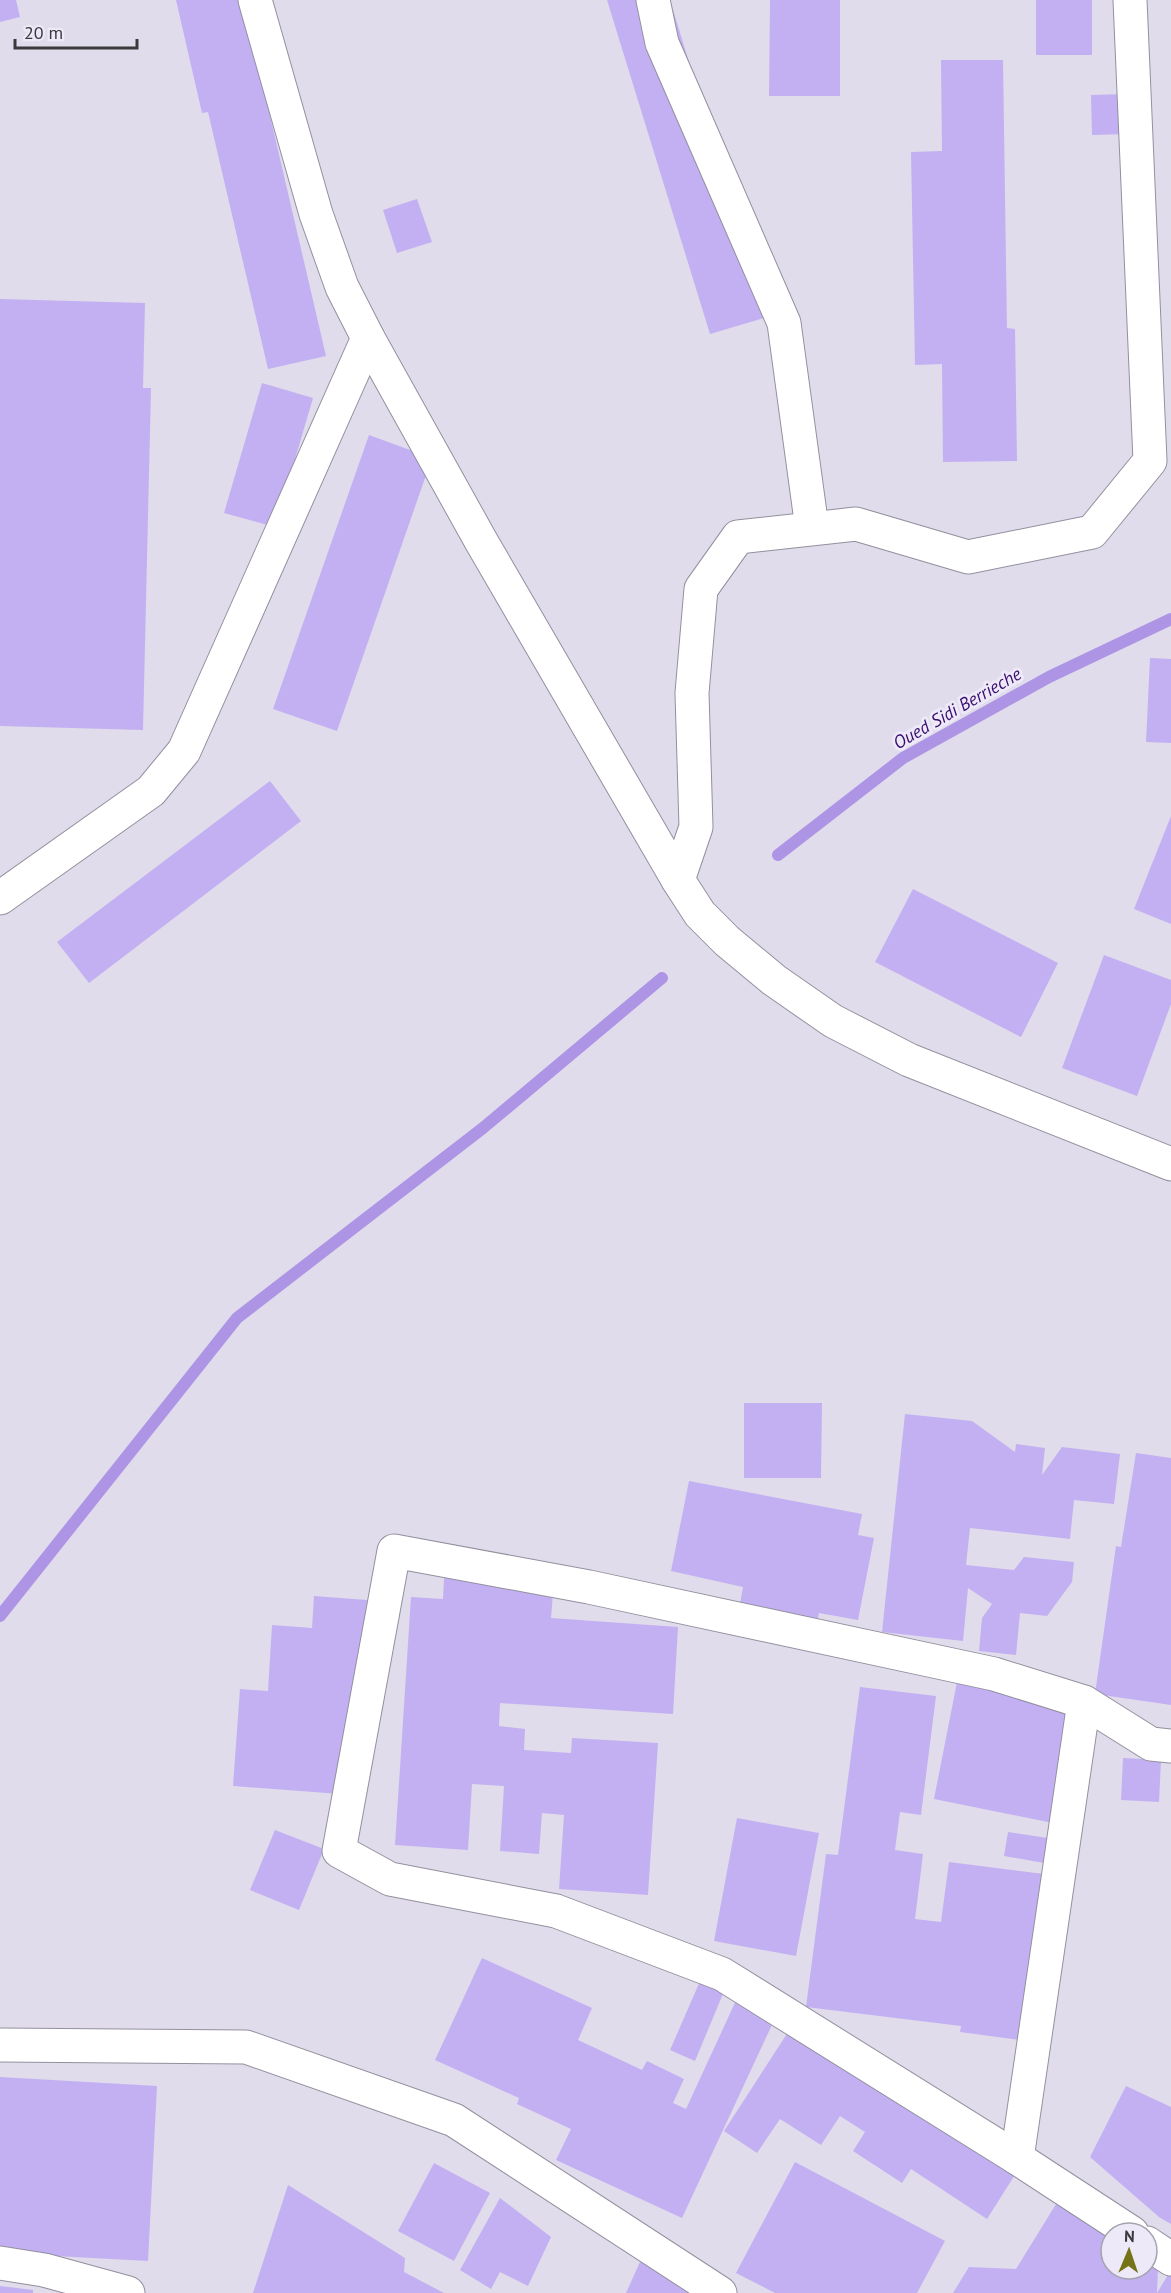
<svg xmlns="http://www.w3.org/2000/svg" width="1171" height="2293" font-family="'PT Sans',sans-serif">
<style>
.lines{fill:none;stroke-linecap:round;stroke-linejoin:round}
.stream{stroke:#ad94e5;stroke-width:12}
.building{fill:#c3b0f2}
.minor-casing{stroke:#93909e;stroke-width:35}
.tertiary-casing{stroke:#93909e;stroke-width:35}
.minor{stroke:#fff;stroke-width:33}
.tertiary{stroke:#fff;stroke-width:33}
.labels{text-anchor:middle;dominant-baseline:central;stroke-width:6;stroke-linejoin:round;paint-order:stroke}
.water-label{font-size:18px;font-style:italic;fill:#390c6d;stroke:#ede9f8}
</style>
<rect width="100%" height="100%" fill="#e0dceb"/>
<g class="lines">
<g class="stream">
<polyline points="778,855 903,758 1049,677 1171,619"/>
<polyline points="0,1616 237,1318 483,1128 662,978"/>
</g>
</g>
<g class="building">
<polygon points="0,0 16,0 20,17 0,22"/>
<polygon points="176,0 243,0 326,356 268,369 208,112 202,113"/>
<polygon points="607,0 670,0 767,317 710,334"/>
<polygon points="770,0 840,0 840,96 769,96"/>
<rect x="1036" y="0" width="56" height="55"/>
<polygon points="941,60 1003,60 1007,328 1015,329 1017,461 943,462 942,364 915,365 911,152 942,151"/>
<polygon points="1126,94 1127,134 1092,135 1091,95"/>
<polygon points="417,199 432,242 397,253 383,210"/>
<polygon points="0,299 145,303 143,388 151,388 143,730 0,726"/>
<polygon points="262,383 313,398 275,527 224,513"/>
<polygon points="369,435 432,458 337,731 273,709"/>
<polygon points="1150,658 1171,659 1171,743 1146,742"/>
<polygon points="270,781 301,821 89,983 57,942"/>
<polygon points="1171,816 1171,924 1134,909"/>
<polygon points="913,889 1058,963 1021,1037 875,962"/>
<polygon points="1104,955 1171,980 1171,1004 1137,1096 1062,1068"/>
<polygon points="744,1403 822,1403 821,1478 744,1478"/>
<polygon points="905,1414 972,1421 1015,1452 1016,1444 1045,1448 1042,1475 1062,1447 1120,1454 1114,1504 1074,1500 1070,1539 970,1528 966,1565 1014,1570 1024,1557 1074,1562 1072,1582 1047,1616 1020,1613 1016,1655 979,1651 982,1618 992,1604 968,1588 963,1641 882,1632"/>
<polygon points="1136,1453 1171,1458 1171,1705 1095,1694 1116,1546 1121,1547"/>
<polygon points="689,1481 862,1514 858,1535 874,1538 858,1620 819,1613 817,1624 739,1609 743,1587 671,1571"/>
<polygon points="444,1578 512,1582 511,1590 553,1593 551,1618 678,1627 673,1714 500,1703 499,1726 525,1729 524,1750 571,1753 572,1738 658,1743 648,1895 559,1889 564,1815 542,1813 539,1854 500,1851 504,1786 472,1784 468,1850 395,1845 411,1597 443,1599"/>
<polygon points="314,1596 367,1600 353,1795 233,1786 240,1689 268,1691 272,1625 312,1628"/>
<polygon points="957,1682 1077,1705 1053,1823 934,1799"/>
<polygon points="860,1687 936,1696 921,1815 900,1812 895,1850 923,1854 915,1919 941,1922 949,1862 1044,1874 1035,2042 960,2032 961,2026 806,2007 826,1854 838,1855"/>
<polygon points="1123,1758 1161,1760 1159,1802 1121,1800"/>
<polygon points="737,1818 819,1833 796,1956 714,1941"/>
<polygon points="275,1830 324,1849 299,1910 250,1890"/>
<polygon points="1008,1832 1048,1838 1044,1863 1004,1856"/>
<polygon points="482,1958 592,2008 578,2040 642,2070 647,2061 684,2079 673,2103 686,2109 739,1994 778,2012 682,2218 556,2160 571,2129 517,2104 519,2098 435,2060"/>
<polygon points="701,1979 725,1989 695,2061 670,2050"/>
<polygon points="792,2026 1018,2170 987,2219 911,2169 902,2183 853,2151 865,2132 840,2116 821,2145 780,2119 757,2153 724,2131"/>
<polygon points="0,2077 157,2086 148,2261 0,2253"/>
<polygon points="1126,2086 1171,2107 1171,2224 1159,2217 1090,2157"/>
<polygon points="795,2162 945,2241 917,2293 775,2293 736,2273"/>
<polygon points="434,2163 490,2193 454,2261 398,2231"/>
<polygon points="288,2185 405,2258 404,2272 444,2293 253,2293"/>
<polygon points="1061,2196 1111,2233 1111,2269 1147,2269 1147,2238 1159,2245 1157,2293 1171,2270 1171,2293 953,2293 969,2267 1016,2269"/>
<polygon points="500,2198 551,2237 528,2286 500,2272 491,2289 460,2270"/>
<polygon points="640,2262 701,2290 699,2293 626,2293"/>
<polygon points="0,2286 33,2290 33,2293 0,2293"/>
</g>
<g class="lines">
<defs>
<g id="minor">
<polyline points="653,0 662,43 784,323 812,528"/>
<polyline points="678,880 696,827 692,693 701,589 738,537 856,524 968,557 1092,532 1150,461 1130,0"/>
<polyline points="0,2045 246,2047 454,2120 720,2293"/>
<polyline points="1017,2158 722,1974 556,1911 390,1879 339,1851 394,1551 589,1587 994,1674 1084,1702"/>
<polyline points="0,2263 44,2270 128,2293"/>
</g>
<g id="tertiary">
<polyline points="255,0 316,214 342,287 368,338 481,541 678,880 700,914 727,941 774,980 833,1021 909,1060 1171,1164"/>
<polyline points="0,898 151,791 184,751 368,338"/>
<polyline points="1132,2233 1017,2158 1084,1702 1151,1744 1171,1746"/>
<polyline points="1147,2243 1171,2259"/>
</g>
</defs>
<use href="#minor" class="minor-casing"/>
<use href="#tertiary" class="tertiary-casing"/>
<use href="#minor" class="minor"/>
<use href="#tertiary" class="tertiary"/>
</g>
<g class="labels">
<g class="water-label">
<text transform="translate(957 708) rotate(-30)">Oued Sidi Berrieche</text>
</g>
</g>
<g transform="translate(1129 2251) rotate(2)"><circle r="28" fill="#ede9f8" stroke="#a5a3ae" stroke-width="1.5"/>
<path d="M0-4.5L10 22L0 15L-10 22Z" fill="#747317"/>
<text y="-9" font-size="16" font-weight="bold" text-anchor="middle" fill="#3a393e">N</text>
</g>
<path d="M15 39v9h122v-9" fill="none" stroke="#3a393e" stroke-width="3"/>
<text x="24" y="39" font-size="18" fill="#3a393e" stroke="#ede9f8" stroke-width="4.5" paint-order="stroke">20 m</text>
</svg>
